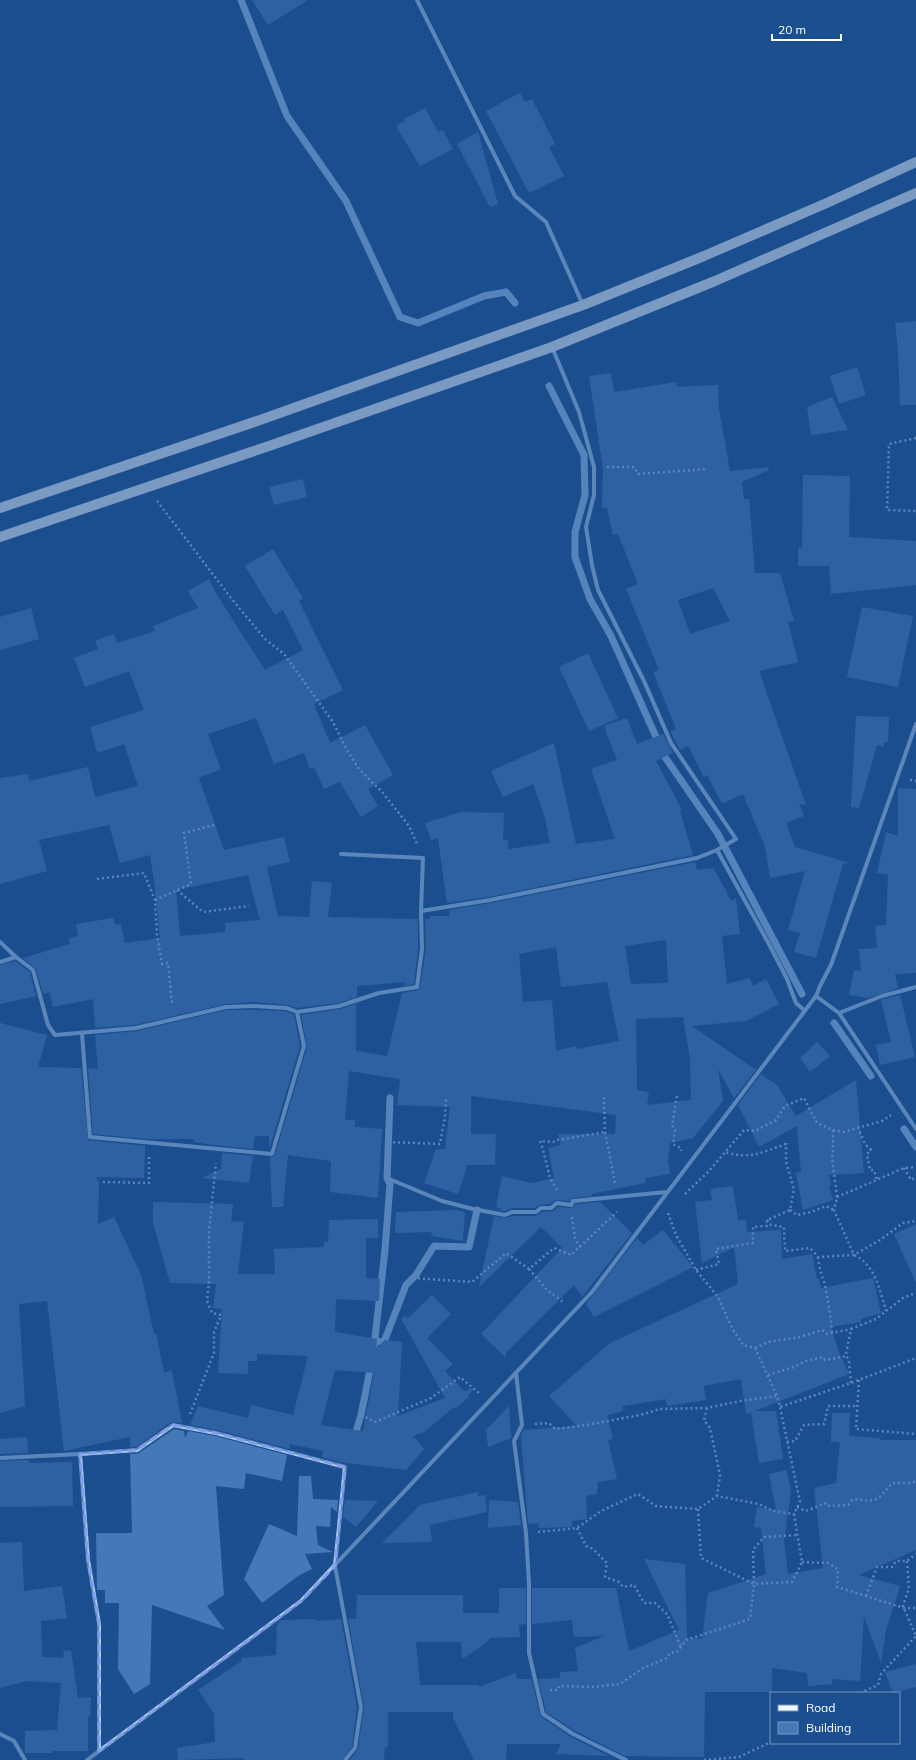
<svg xmlns="http://www.w3.org/2000/svg" width="916" height="1760" font-family="Mulish,sans-serif">
<style>
.lines{fill:none;stroke-linecap:round;stroke-linejoin:round}
.stream{stroke:#9cc4f0;stroke-width:7}
.building{fill:#4478b7;fill-rule:evenodd}
.path{stroke:#a9c9ee;stroke-width:2.5;stroke-dasharray:2 3;stroke-linecap:butt}
.minor{stroke:#a9c9ee;stroke-width:4}
.primary{stroke:#f0f6ff;stroke-width:10}
.marked{fill:none;stroke:#839eea;stroke-width:3;stroke-dasharray:8 5;stroke-linejoin:round}
</style>
<rect width="100%" height="100%" fill="#1b4f8f"/>
<g class="lines">
<g class="stream">
<polyline points="241,0 287,116 346,201 400,317 418,323 484,296 506,292 515,303"/>
<polyline points="549,386 584,455 585,495 575,532 575,557 590,599 611,636 665,757 718,834 802,994"/>
<polyline points="834,1023 871,1076"/>
<polyline points="904,1129 916,1147"/>
<polyline points="375,1341 384,1342 406,1285 416,1275 434,1246 469,1247 477,1210"/>
<polyline points="374,1346 385,1250 390,1184 387,1178 390,1098"/>
<polyline points="354,1438 361,1415 371,1365"/>
</g>
</g>
<g class="building">
<polygon points="252,0 308,0 268,25"/>
<polygon points="520,93 525,102 532,99 555,144 549,147 564,176 529,193 486,111"/>
<polygon points="425,108 438,132 443,130 453,149 420,166 396,126 405,121 404,119"/>
<polygon points="478,132 498,204 490,207 457,144"/>
<polygon points="916,321 916,405 900,405 898,349 895,323"/>
<polygon points="857,367 866,395 839,404 830,376"/>
<path d="M611,373L614,392L676,382L677,387L718,385L719,409L730,471L768,467L769,470L742,482L744,499H749L755,573H780L794,621L788,622L798,662L759,671L806,805L799,804L804,816L786,823L795,847L850,863L843,864L816,958L794,952L800,933L788,930L805,871L770,878L765,847L743,794L722,804L707,775L704,777L688,746L680,750L670,731L676,729L653,672L659,670L626,589L638,584L618,534L613,535L607,508H602L603,469L589,376ZM713,588L730,621L690,634L678,600Z"/>
<polygon points="832,397 848,430 811,435 807,407"/>
<polygon points="803,475 850,476 849,537 916,541 916,585 831,594 829,566 798,566 798,548 802,548"/>
<polygon points="303,479 307,497 274,505 269,487"/>
<path d="M273,549L303,598L299,601L343,690L314,704L330,743L365,725L393,775L368,789L378,806L361,817L340,782L324,789L314,767L310,769L304,753L274,764L256,718L208,734L221,769L199,778L224,850L284,837L290,862L267,867L278,916L309,917L312,881L332,883L328,917L418,919V949L414,984L404,986L405,982L357,986V997L338,1003L297,1008L287,1005L254,1002L226,1004L135,1025L95,1028L93,999L53,1007L50,992L43,994L36,969L23,958L70,944L69,938L78,936L76,924L113,918L116,925L121,924L125,943L160,938L155,888L150,855L120,863L109,825L39,840L47,871L0,884V778L28,774L29,781L88,767L95,797L138,786L124,744L97,753L90,727L144,710L129,671L85,687L74,658L98,649L95,641L114,634L117,643L155,631L153,626L198,608L188,591L209,579L217,595L265,670L303,650L283,610L275,615L245,566ZM248,875L260,920L225,923V932L180,936L176,890Z"/>
<polygon points="862,607 913,616 898,687 847,677"/>
<polygon points="31,608 39,639 0,650 0,617"/>
<polygon points="588,653 618,718 589,731 559,667"/>
<polygon points="856,716 889,717 888,742 884,742 884,747 877,745 859,808 851,807"/>
<polygon points="627,718 637,744 663,734 673,753 656,761 682,810 680,811 693,855 489,897 447,903 438,838 431,840 425,823 461,812 504,813 503,840 508,840 508,849 550,843 544,814 533,784 503,797 491,771 554,743 576,844 615,839 591,769 617,760 604,726"/>
<polygon points="898,788 916,789 916,973 895,974 898,988 868,998 849,995 854,970 861,971 859,949 877,948 875,926 886,925 888,875 877,873 886,832 898,836"/>
<path d="M695,862L697,870L713,868L727,892L728,897H729L732,901L736,898L740,934L722,936L727,984L750,978L753,986L766,979L779,1004L746,1021L692,1026L756,1070L734,1098L718,1069L723,1101L693,1138L670,1143L668,1160L670,1174L645,1178V1183L591,1194L593,1196L572,1198L569,1201L556,1200L550,1204L540,1205L535,1208H512L505,1211L495,1210L503,1209L496,1207L502,1176L532,1183L554,1178L548,1148L561,1145L558,1134H615L616,1115L471,1096V1134H496L495,1165H467L466,1170L458,1194L424,1183L436,1149H445L450,1107L397,1105L400,1079L349,1071L345,1120H355V1127L382,1129L378,1198L330,1192L331,1161L288,1155L283,1207H272L270,1157H274L275,1155L307,1047L301,1015L340,1009L356,1004V1051L387,1056L402,993L418,990L420,987L426,949L425,919H430V916H450L449,910L491,903ZM666,940L668,983L631,984L625,946ZM556,947L561,987L607,982L619,1041L577,1049L576,1046L556,1051L552,1000L523,1002L519,954ZM683,1017L690,1058L691,1100L647,1105L649,1092L637,1090L636,1019Z"/>
<polygon points="15,961 30,972 36,996 0,1004 0,965"/>
<polygon points="900,995 915,1057 880,1065 876,1045 891,1042 881,1000"/>
<polygon points="226,1010 254,1010 286,1011 294,1015 300,1046 269,1150 269,1136 255,1136 253,1149 206,1144 194,1142 194,1139 145,1139 93,1134 88,1068 98,1069 95,1035 137,1031"/>
<polygon points="0,1023 47,1035 38,1067 81,1068 88,1140 145,1146 144,1178 96,1177 99,1182 98,1224 114,1217 141,1275 154,1334 156,1334 164,1372 172,1371 182,1423 171,1422 136,1447 130,1447 130,1437 64,1451 47,1301 19,1304 25,1406 0,1413"/>
<polygon points="817,1042 830,1056 810,1072 800,1058"/>
<polygon points="761,1074 777,1085 796,1116 856,1080 864,1173 829,1175 831,1186 829,1186 833,1200 803,1210 796,1173 801,1172 797,1126 759,1147 738,1105"/>
<polygon points="222,1153 253,1156 249,1183 202,1178 221,1169"/>
<polygon points="733,1186 738,1220 746,1220 747,1232 781,1230 782,1259 812,1254 817,1279 819,1278 821,1288 873,1278 881,1313 861,1319 861,1322 831,1327 839,1352 849,1374 755,1411 776,1411 783,1459 759,1463 751,1413 746,1414 741,1379 704,1386 706,1400 667,1406 666,1399 622,1406 623,1411 607,1415 613,1439 608,1440 617,1479 598,1482 597,1494 586,1496 587,1519 572,1521 572,1527 539,1528 539,1523 528,1524 521,1436 523,1430 577,1426 549,1396 610,1343 738,1284 734,1247 702,1263 695,1202 712,1200 710,1189"/>
<path d="M153,1202L233,1204L231,1222L244,1221L238,1274H275L274,1249L324,1247V1242H328L329,1220L378,1219V1238H366V1278L380,1279L379,1301L336,1299L335,1332L377,1339L376,1348L385,1340L402,1342L398,1416L445,1398L401,1319L405,1316L408,1318L432,1295L451,1314L427,1338L453,1364L445,1371L464,1391L472,1388L473,1390L468,1395L469,1397L456,1408L454,1407L424,1432L413,1436L424,1449L406,1470L339,1462L322,1457L323,1451L290,1444L289,1449L217,1430L190,1425L198,1406L248,1418L251,1405L293,1415L308,1356L257,1354V1361H248V1374L218,1373L222,1309L213,1308L216,1284L170,1283L153,1223ZM335,1370L374,1373L363,1431L321,1425Z"/>
<polygon points="600,1202 632,1233 582,1297 574,1285 507,1352 506,1351 506,1358 481,1334 562,1248 541,1227 479,1287 494,1216 505,1218 513,1216 536,1216 542,1212 553,1211 558,1207 571,1208 575,1204"/>
<polygon points="456,1210 465,1212 463,1241 431,1236 432,1232 395,1233 396,1212"/>
<polygon points="916,1224 916,1283 894,1234"/>
<polygon points="663,1230 693,1267 594,1317 586,1304 637,1238 643,1245"/>
<polygon points="509,1406 511,1438 488,1447 486,1430"/>
<polygon points="832,1413 850,1413 849,1436 880,1438 880,1440 916,1440 916,1550 859,1575 900,1586 886,1630 881,1663 864,1616 860,1681 832,1679 832,1684 808,1686 807,1673 772,1668 772,1692 705,1692 704,1757 625,1756 575,1731 546,1712 538,1679 560,1678 560,1672 578,1671 575,1648 604,1636 574,1637 572,1620 532,1624 532,1588 616,1588 629,1651 679,1630 644,1559 685,1564 687,1638 702,1639 708,1593 766,1574 761,1528 754,1527 757,1507 776,1510 769,1474 786,1470 791,1491 784,1542 788,1574 823,1568 814,1488 836,1483 840,1442 831,1442"/>
<polygon points="174,1429 184,1431 185,1438 188,1431 215,1436 287,1455 282,1481 246,1473 244,1489 216,1486 224,1595 207,1606 225,1630 152,1605 150,1684 134,1694 118,1669 119,1603 105,1603 105,1590 97,1590 96,1533 132,1533 130,1454 139,1453"/>
<polygon points="27,1437 28,1453 0,1454 0,1439"/>
<polygon points="29,1460 29,1463 72,1462 73,1506 0,1507 0,1461"/>
<polygon points="299,1476 311,1476 313,1499 338,1500 337,1512 331,1507 330,1527 316,1526 318,1545 333,1552 305,1554 312,1569 298,1576 262,1603 244,1579 269,1524 297,1536"/>
<polygon points="478,1492 478,1496 485,1495 487,1512 430,1525 432,1542 382,1543 420,1505"/>
<polygon points="345,1500 378,1501 356,1527 343,1517"/>
<polygon points="489,1500 518,1502 521,1525 488,1528"/>
<polygon points="22,1542 24,1591 62,1586 67,1618 41,1621 42,1657 63,1658 64,1651 71,1650 78,1698 91,1697 90,1717 88,1716 88,1751 53,1751 53,1753 25,1753 25,1731 57,1730 61,1683 26,1681 0,1688 0,1543"/>
<polygon points="499,1588 526,1588 526,1624 519,1625 520,1637 490,1638 486,1643 462,1659 461,1642 416,1642 420,1685 479,1685 479,1687 515,1673 518,1679 531,1679 541,1717 571,1737 609,1756 556,1754 561,1744 507,1744 506,1760 474,1760 453,1718 453,1712 388,1712 388,1747 385,1747 384,1760 350,1760 358,1749 364,1707 348,1619 356,1619 357,1595 463,1595 463,1613 499,1613"/>
<polygon points="316,1619 316,1621 341,1619 357,1707 352,1747 342,1760 244,1760 244,1758 178,1760 177,1748 215,1742 214,1714 198,1690 242,1661 242,1658 276,1655 277,1624 282,1620"/>
<polygon points="916,1664 916,1687 893,1693 885,1672"/>
</g>
<g class="lines">
<g class="path">
<polyline points="916,438 889,444 887,510 916,511"/>
<polyline points="607,467 634,467 638,474 707,469"/>
<polyline points="157,501 231,598 265,639 284,654 333,722 347,750 359,769 383,793 409,826 417,844"/>
<polyline points="910,780 916,781"/>
<polyline points="97,879 144,873 155,900 157,935 162,964 168,963 172,1005"/>
<polyline points="177,890 203,912 249,906"/>
<polyline points="155,900 191,884 184,833 214,825"/>
<polyline points="677,1096 672,1125 675,1130 673,1144 681,1148 681,1151"/>
<polyline points="604,1097 605,1132 615,1183"/>
<polyline points="858,1127 865,1144 871,1150 867,1154 870,1170 874,1170 877,1180"/>
<polyline points="833,1130 843,1132 882,1121 891,1115"/>
<polyline points="388,1142 440,1144 445,1117 446,1097"/>
<polyline points="904,1168 911,1180 916,1177"/>
<polyline points="103,1182 149,1183 149,1156"/>
<polyline points="557,1190 550,1178 543,1150 540,1141 555,1142 558,1140 605,1132"/>
<path d="M685,1194L709,1171L744,1130L755,1131L776,1120L785,1106L804,1098L817,1123L833,1130V1153L832,1158L837,1197L834,1210L854,1255C875,1264 880,1291 886,1311"/>
<polyline points="837,1197 904,1168 916,1167"/>
<polyline points="790,1210 797,1215 811,1212 826,1206 834,1210"/>
<polyline points="668,1213 676,1235 696,1270 718,1297 732,1328 743,1345 755,1348 777,1396 780,1407 851,1383 916,1358"/>
<polyline points="572,1217 575,1238 580,1247"/>
<polyline points="767,1220 771,1225 784,1227 785,1251 810,1248 818,1257 854,1255 880,1240 903,1223 916,1221"/>
<path d="M818,1257C819,1268 822,1276 825,1285C828,1301 831,1317 832,1333"/>
<polyline points="529,1269 547,1290 563,1302"/>
<path d="M696,1270L719,1264L716,1249L753,1243V1227L767,1226V1220L790,1210L794,1189L786,1162V1144C762,1152 751,1160 725,1152"/>
<polyline points="413,1278 472,1282 506,1253 529,1269 554,1248 571,1255 617,1212"/>
<polyline points="755,1348 768,1342 800,1337 822,1330 827,1334 851,1329"/>
<polyline points="768,1375 794,1367 806,1361 823,1357 825,1360 847,1356"/>
<polyline points="859,1380 856,1429 916,1434"/>
<polyline points="851,1383 849,1362 846,1354 851,1329 876,1319 903,1298 916,1293"/>
<polyline points="707,1408 704,1420 710,1428 720,1475 717,1496"/>
<polyline points="190,1414 214,1353 214,1332 221,1315 212,1313 207,1301 209,1282 209,1231 216,1163"/>
<polyline points="361,1415 375,1422 431,1398 460,1377 479,1393"/>
<polyline points="535,1424 549,1423 555,1429 587,1425 640,1415 660,1409 707,1408 740,1401 777,1396"/>
<polyline points="787,1442 795,1441 804,1425 824,1424 828,1406 858,1406"/>
<path d="M797,1507L806,1511L825,1503L827,1506L848,1505L853,1499C878,1502 876,1502 892,1483H912L916,1481"/>
<polyline points="698,1509 701,1558 754,1584"/>
<polyline points="577,1528 586,1546 593,1549 607,1563 605,1577 619,1582 623,1587 634,1585 644,1603 655,1603 667,1614 681,1647"/>
<polyline points="538,1532 577,1528 601,1511 638,1494 656,1506 698,1509 717,1496 759,1504 773,1511 794,1514"/>
<polyline points="907,1561 909,1588 903,1606 916,1636"/>
<polyline points="802,1562 828,1563 838,1569 837,1587 904,1608 916,1608"/>
<polyline points="754,1583 753,1550 764,1537 798,1535"/>
<polyline points="866,1596 877,1567 892,1567 896,1561 907,1561 916,1554"/>
<polyline points="550,1690 558,1690 559,1686 594,1687 620,1684 643,1668 667,1658 670,1653 677,1652 686,1640 750,1619 754,1584 792,1582 802,1562 794,1514 800,1502 780,1407"/>
<polyline points="860,1693 878,1685 881,1674 916,1636"/>
<polyline points="704,1760 739,1757 771,1742"/>
</g>
<g class="minor">
<polyline points="417,0 515,196 546,222 583,305"/>
<polyline points="552,347 579,412 594,467 594,495 586,527 592,565 598,590 644,681 671,743 736,839 717,850 770,946 787,979 796,1003 804,1010"/>
<polyline points="421,911 490,900 697,858 717,850"/>
<polyline points="0,942 16,957 33,970 48,1025 55,1035 136,1028 226,1007 254,1006 287,1008 297,1012 339,1006 379,993 417,987 422,949 421,911 423,858 341,854"/>
<polyline points="0,962 16,957"/>
<polyline points="816,996 839,1013 882,996 916,987"/>
<polyline points="839,1013 916,1129"/>
<polyline points="82,1034 90,1137 272,1154 304,1046 297,1012"/>
<polyline points="387,1178 442,1201 473,1209 505,1215 512,1212 536,1212 541,1208 551,1208 557,1203 571,1205 573,1201 667,1192"/>
<polyline points="516,1373 522,1425 514,1441 526,1533 529,1584 529,1653 543,1714 573,1734 626,1760"/>
<polyline points="80,1454 88,1560 99,1624 99,1751"/>
<polyline points="0,1458 80,1454 137,1450 173,1425 216,1433 345,1467 335,1566 361,1707 355,1748 345,1760"/>
<polyline points="0,1734 14,1741 25,1760"/>
<polyline points="87,1760 301,1601 592,1292 816,996 820,986 831,965 916,724"/>
</g>
<g class="primary">
<polyline points="0,508 260,420 583,305 704,256 829,202 916,162"/>
<polyline points="0,537 269,446 552,347 715,281 916,193"/>
</g>
</g>
<path d="M0 0H916V1760H0ZM173,1425L216,1433L345,1467L335,1566L301,1601L99,1751V1624L88,1560L80,1454L137,1450Z" fill="#1b4f8f" fill-opacity=".55" fill-rule="evenodd"/>
<path class="marked" d="M173,1425L216,1433L345,1467L335,1566L301,1601L99,1751V1624L88,1560L80,1454L137,1450Z"/>
<rect x="770" y="1692" width="130" height="52" fill="#1b4f8f" stroke="#7695bc"/>
<rect x="778" y="1705" width="20" height="6" fill="#f0f6ff" stroke="#7695bc"/>
<text x="806" y="1712" font-size="12" fill="#ffffff">Road</text>
<rect x="778" y="1722" width="20" height="12" fill="#4478b7" stroke="#7695bc"/>
<text x="806" y="1732" font-size="12" fill="#ffffff">Building</text>
<path d="M772 34v6h69v-6" fill="none" stroke="#ffffff" stroke-width="2"/>
<text x="778" y="34" font-size="12" fill="#ffffff" stroke="#1b4f8f" stroke-width="3" paint-order="stroke">20 m</text>
</svg>
